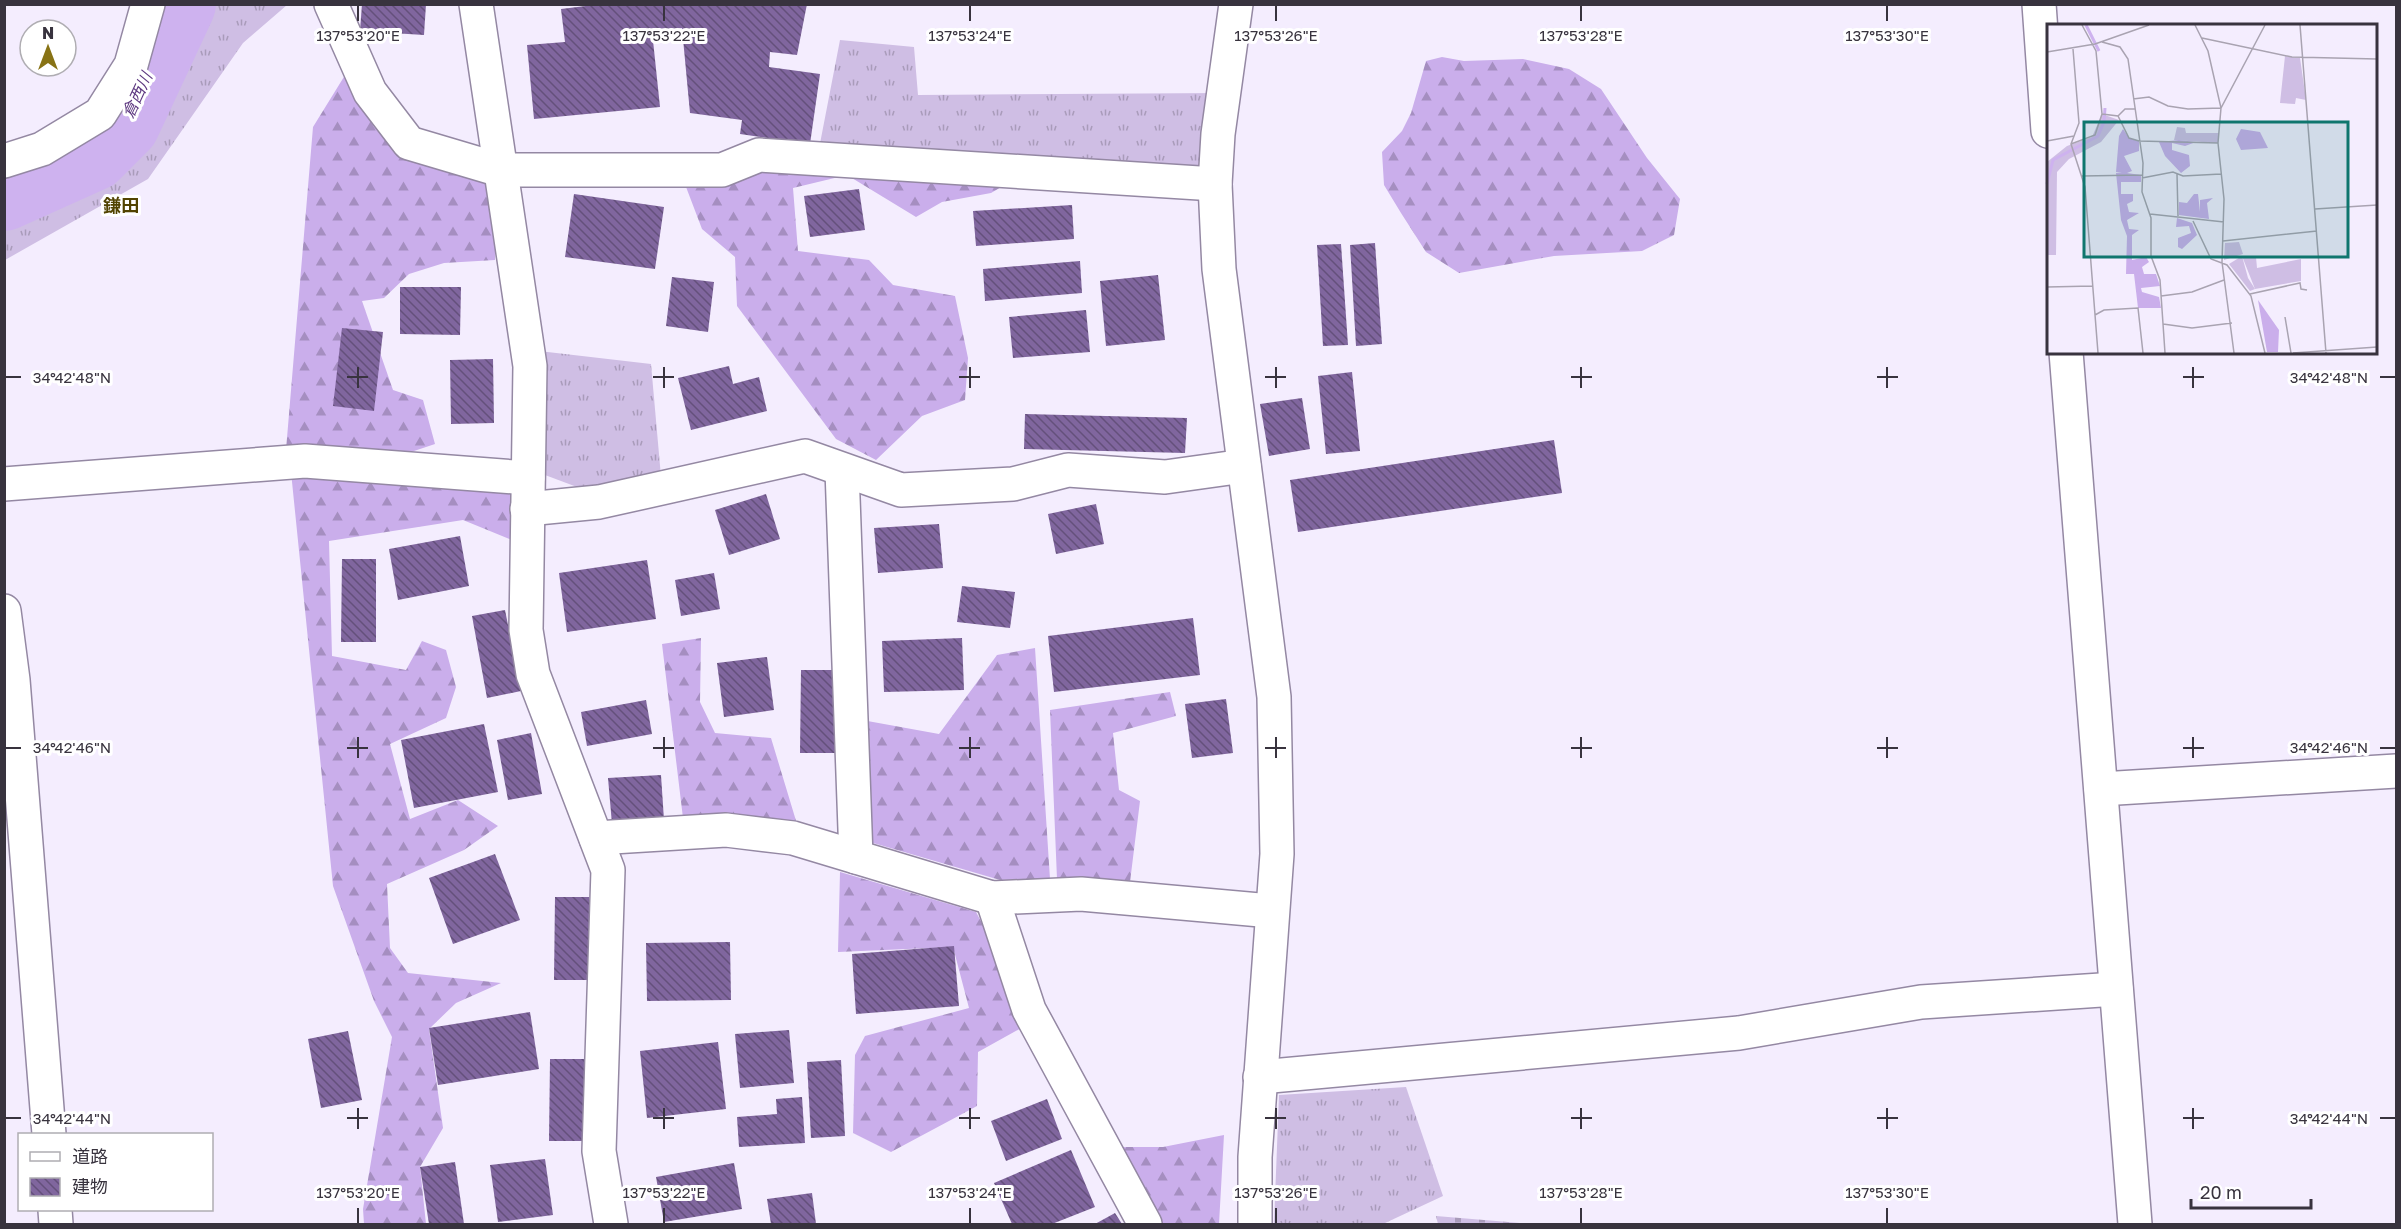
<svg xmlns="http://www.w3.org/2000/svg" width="2401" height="1229" font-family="'Golos Text','Noto Sans JP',sans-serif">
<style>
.grass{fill:url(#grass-tufts)}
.forest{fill:url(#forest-firs)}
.cemetery{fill:url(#cemetery-stones)}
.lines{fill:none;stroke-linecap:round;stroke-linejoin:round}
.river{stroke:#ceb2ef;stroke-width:72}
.building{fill:url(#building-back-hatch)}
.street-casing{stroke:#9488a3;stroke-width:36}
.secondary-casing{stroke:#9488a3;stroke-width:36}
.street{stroke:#fff;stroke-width:33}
.secondary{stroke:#fff;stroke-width:33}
.ticks{fill:none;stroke:#38333e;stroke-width:2}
.labels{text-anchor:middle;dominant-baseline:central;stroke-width:6;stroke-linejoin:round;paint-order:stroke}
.water-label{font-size:16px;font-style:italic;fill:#5e3981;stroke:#fff}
.quarter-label{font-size:18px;font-weight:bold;fill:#514300;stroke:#fff}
.inset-river{fill:none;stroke:#ceb2ef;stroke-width:3}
.inset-road{fill:none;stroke:#a9a3b1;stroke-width:1.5}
.view{fill:#0f766e;fill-opacity:0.15;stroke:#0f766e;stroke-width:3}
.inset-edge{fill:none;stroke:#38333e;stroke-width:3}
.ticks-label{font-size:15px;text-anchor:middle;fill:#38333e;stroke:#fff;stroke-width:6;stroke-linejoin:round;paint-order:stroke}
</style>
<defs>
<pattern id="grass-tufts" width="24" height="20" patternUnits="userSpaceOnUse" patternTransform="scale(1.5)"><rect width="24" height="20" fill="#cfbee4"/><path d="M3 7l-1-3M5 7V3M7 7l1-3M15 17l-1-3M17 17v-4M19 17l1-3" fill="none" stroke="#a99bba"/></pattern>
<pattern id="forest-firs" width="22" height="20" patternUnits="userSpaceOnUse" patternTransform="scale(1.5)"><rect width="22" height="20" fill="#caaeeb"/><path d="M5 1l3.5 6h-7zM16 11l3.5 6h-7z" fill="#a58ec0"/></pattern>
<pattern id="cemetery-stones" width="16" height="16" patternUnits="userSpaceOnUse" patternTransform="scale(1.5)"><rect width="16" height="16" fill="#cfbee4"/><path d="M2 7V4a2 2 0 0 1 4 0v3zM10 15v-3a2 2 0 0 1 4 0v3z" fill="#a99bba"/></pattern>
<pattern id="building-back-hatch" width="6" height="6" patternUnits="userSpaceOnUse" patternTransform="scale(1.5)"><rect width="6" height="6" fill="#80669e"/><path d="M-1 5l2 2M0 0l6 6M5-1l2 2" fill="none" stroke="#64507b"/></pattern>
</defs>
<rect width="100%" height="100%" fill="#f4edfe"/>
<g class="grass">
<polygon points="137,5 287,5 243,43 148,179 5,260 5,157 100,114"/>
<polygon points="840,40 914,47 918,95 1223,93 1215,184 817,159"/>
<polygon points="539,351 651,364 662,488 577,487 537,472"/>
<polygon points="1406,1087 1443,1196 1383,1224 1274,1224 1279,1095"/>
</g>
<g class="forest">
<polygon points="1442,57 1464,61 1523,59 1569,69 1601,89 1647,158 1680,199 1674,235 1642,251 1554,256 1459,273 1426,252 1401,213 1384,185 1382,152 1402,131 1411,113 1426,61"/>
<polygon points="355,59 409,143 500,170 495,260 444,263 409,274 384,298 362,301 393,390 423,400 435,444 369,466 286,450 313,127"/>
<polygon points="722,170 1013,180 991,193 942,202 916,217 847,175 793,188 798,251 869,260 893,285 955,296 968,358 965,400 922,416 876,460 836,439 737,306 735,257 702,229 683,179"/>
<polygon points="290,462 516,478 512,540 463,520 329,541 332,656 406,670 422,641 446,650 456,687 446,718 390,744 410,819 458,800 498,826 464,850 387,884 390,948 408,973 501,983 456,1003 429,1029 443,1128 420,1167 426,1224 364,1224 363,1209 392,1037 374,1001 333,886"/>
<polygon points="701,638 700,702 715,733 771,738 797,824 683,818 662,644"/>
<polygon points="1035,648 1050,879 1000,880 863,840 862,720 939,734 997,655"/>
<polygon points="1170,692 1176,716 1113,733 1119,790 1140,801 1130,882 1057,879 1050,710"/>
<polygon points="840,872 976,912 1000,957 1025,1026 978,1052 977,1106 891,1152 853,1133 855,1055 865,1036 969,1008 953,947 838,952"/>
<polygon points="1224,1135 1219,1224 1152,1224 1119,1147 1163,1147"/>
</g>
<polygon class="cemetery" points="1436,1216 1531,1224 1438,1224"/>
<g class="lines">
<polyline class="river" points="4,195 93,155 124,124 180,4"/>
</g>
<g class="building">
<polygon points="362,4 426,4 424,35 360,31"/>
<polygon points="602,4 807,4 797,55 770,52 769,67 820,74 810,144 740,134 742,120 690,113 682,28 652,31 660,107 534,119 527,45 565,42 561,9"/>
<polygon points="859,189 865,230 810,237 804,196"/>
<polygon points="574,194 664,207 655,269 565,257"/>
<polygon points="1072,205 1074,239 976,246 973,211"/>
<polygon points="1375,243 1382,344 1356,346 1350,245"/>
<polygon points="1341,244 1348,345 1323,346 1317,245"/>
<polygon points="1080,261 1082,293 985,301 983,269"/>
<polygon points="1158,275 1165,340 1106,346 1100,281"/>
<polygon points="672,277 714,282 708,332 666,326"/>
<polygon points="400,287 461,287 460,335 400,334"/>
<polygon points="1086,310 1090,352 1013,358 1009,317"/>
<polygon points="342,328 383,332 374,411 333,406"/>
<polygon points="493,359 494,423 451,424 450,360"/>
<polygon points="729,366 733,384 759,377 767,411 691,430 678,378"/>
<polygon points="1352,372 1360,451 1326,454 1318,376"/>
<polygon points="1302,398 1310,449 1269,456 1260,404"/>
<polygon points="1025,414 1187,418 1185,453 1024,449"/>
<polygon points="1554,440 1562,493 1298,532 1290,480"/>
<polygon points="766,494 780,539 729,555 715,510"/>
<polygon points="1096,504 1104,544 1056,554 1048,514"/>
<polygon points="939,524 943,568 878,573 874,528"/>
<polygon points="460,536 469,586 398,600 389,549"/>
<polygon points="342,559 376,559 376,642 341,642"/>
<polygon points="647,560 656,619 567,632 559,573"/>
<polygon points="714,573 720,609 681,616 675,580"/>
<polygon points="962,586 1015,592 1010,628 957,622"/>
<polygon points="505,610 521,691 487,698 472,616"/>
<polygon points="1193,618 1200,675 1054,692 1048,636"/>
<polygon points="962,638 964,690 884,692 882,641"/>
<polygon points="767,657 774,710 724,717 717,663"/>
<polygon points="801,670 835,670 835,753 800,753"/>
<polygon points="1226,699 1233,753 1192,758 1185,704"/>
<polygon points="646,700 652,734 587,746 581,712"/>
<polygon points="484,724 498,792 414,808 401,740"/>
<polygon points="531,733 542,794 508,800 497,740"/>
<polygon points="661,775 664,820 612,824 608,778"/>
<polygon points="495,854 520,920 453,944 429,878"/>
<polygon points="555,897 589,897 589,980 554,980"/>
<polygon points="730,942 731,1000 647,1001 646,943"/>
<polygon points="954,946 959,1006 856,1014 852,954"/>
<polygon points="530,1012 539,1069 438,1085 429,1028"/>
<polygon points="789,1030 794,1083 740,1088 735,1034"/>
<polygon points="348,1031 362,1100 321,1108 308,1039"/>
<polygon points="718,1042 726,1109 647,1118 640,1051"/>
<polygon points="550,1059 584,1059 584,1141 549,1141"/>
<polygon points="841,1060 845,1136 811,1138 807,1062"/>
<polygon points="802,1097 805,1143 739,1147 737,1117 777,1114 776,1099"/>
<polygon points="1047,1099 1062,1139 1006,1161 991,1121"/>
<polygon points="1071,1150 1095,1207 1052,1224 1012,1224 994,1183"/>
<polygon points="545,1159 553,1215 498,1222 490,1165"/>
<polygon points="455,1162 464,1224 429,1224 420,1167"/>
<polygon points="734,1163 742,1209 664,1222 656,1177"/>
<polygon points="812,1193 816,1224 771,1224 767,1199"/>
<polygon points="1115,1213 1122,1224 1095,1224"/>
</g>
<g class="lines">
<defs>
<g id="street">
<polyline points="331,4 370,92 409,143 500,170 722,170 759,155 1215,184"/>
<polyline points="476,4 530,366 526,630 533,674 608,870 599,1151 611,1224"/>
<polyline points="2039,4 2048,131"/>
<polyline points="4,161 42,149 100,114 131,65 148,4"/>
<polyline points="2066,352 2135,1224"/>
<polyline points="842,470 856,857"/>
<polyline points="4,484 305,461 528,478"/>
<polyline points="527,509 599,502 805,456 901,490 1013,484 1068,470 1165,477 1244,466"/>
<polyline points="2101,789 2396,771"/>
<polyline points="596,838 726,830 793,838 992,898 1081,894 1272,911"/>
<polyline points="992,898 1029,1010 1145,1224"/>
<polyline points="1260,1077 1739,1033 1921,1002 2116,989"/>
</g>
<g id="secondary">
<polyline points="1236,4 1218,134 1215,184 1219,269 1274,697 1277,854 1255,1157 1255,1224"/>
<polyline points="4,611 13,680 49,1134"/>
<polyline points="55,1210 56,1224"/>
</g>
</defs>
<use href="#street" class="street-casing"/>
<use href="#secondary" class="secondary-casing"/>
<use href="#street" class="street"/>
<use href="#secondary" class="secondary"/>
</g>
<path class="ticks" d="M358,6V21M664,6V21M970,6V21M1276,6V21M1581,6V21M1887,6V21M358,367V388M664,367V388M970,367V388M1276,367V388M1581,367V388M1887,367V388M2193,367V388M6,377H21M347,377H368M653,377H674M959,377H980M1265,377H1286M1571,377H1592M1877,377H1898M2183,377H2204M2380,377H2395M358,737V758M664,737V758M970,737V758M1276,737V758M1581,737V758M1887,737V758M2193,737V758M6,748H21M347,748H368M653,748H674M959,748H980M1265,748H1286M1571,748H1592M1877,748H1898M2183,748H2204M2380,748H2395M358,1108V1129M664,1108V1129M970,1108V1129M1276,1108V1129M1581,1108V1129M1887,1108V1129M2193,1108V1129M6,1118H21M347,1118H368M653,1118H674M959,1118H980M1265,1118H1286M1571,1118H1592M1877,1118H1898M2183,1118H2204M2380,1118H2395M358,1208V1223M664,1208V1223M970,1208V1223M1276,1208V1223M1581,1208V1223M1887,1208V1223"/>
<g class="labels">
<g class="water-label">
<text transform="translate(137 95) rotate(-65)">倉西川</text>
</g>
<g class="quarter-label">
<text x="121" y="205">鎌田</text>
</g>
</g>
<g transform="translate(2047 24)">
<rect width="330" height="330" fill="#f4edfe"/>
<path d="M238,32L253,34L259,76L249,74L248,80L233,79ZM55,90L72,96L54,118L22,135L10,148L9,231H0V138L20,122L45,113ZM130,103L138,104L139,109H172L171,119L127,116ZM192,218L196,230L177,236L178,219ZM195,232L201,254L208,265L203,267L182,240Z" fill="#cfbee4"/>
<path d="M76,105L82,114L92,117V127L77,132L85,147L80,149L94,151V158H74V170H86V177L80,180L82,188L92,189L80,196L82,205L92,206L85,211V236L99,233L102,238L95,243L97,250H109L113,262L94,264L95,268L112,273L114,284H91L87,250H79L80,212L74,196L69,149H75L69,148L72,112ZM194,105L213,108L221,124L194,126L189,115ZM132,116L149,118L138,122L125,119V126L142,131L143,142L134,149L118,132L112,118ZM147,170H151L153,188V176L166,174L160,179L162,195L132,191V178L140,179ZM130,194L145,199L150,211L135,225L131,223V214L144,209L142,202L129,203ZM211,276L232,306L231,328H220Z" fill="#caaeeb"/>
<path d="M195,232L209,233L210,244L254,235V257L208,265Z" fill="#cfbee4"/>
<path class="inset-river" d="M39,1L52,27M0,160L6,136L51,112L57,98L58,84"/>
<path class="inset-road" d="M148,1L161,27L174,84L171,119L177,175L175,238L187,329M253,1L279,329M155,14L245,33L330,35M55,18L73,23L81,35L96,139L95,168L104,194V232L113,256L118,329M26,25L32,99L24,120L38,163L51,329M0,28L48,20L102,1M86,75L102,73L121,82L141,85L174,84L218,1M55,90L71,92L82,114L92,117L171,119M71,92L78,85H88M0,117L27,112M24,120L48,111L55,90L49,27L35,1M130,150L131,192M35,152L95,151M95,154L126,148L136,152L174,150M268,185L330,181M103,190L177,198M146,197L164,235L180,241L204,272L218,329M176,217L270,207M0,263L46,262M203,270L253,259L254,265L260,266M114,272L145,268L177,256M48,291L57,286L91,284L96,329M238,293L244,329M116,300L145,304L185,299M246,329L330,323"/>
<path class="view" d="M37,98H301V233H37Z"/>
<rect width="330" height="330" class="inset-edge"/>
</g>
<g class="ticks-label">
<text x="358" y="41">137°53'20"E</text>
<text x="664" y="41">137°53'22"E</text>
<text x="970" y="41">137°53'24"E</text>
<text x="1276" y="41">137°53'26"E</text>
<text x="1581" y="41">137°53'28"E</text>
<text x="1887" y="41">137°53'30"E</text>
<text x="72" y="383">34°42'48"N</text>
<text x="2329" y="383">34°42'48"N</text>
<text x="72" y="753">34°42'46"N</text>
<text x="2329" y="753">34°42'46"N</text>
<text x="72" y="1124">34°42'44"N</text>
<text x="2329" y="1124">34°42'44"N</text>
<text x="358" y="1198">137°53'20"E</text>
<text x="664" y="1198">137°53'22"E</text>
<text x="970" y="1198">137°53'24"E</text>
<text x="1276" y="1198">137°53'26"E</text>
<text x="1581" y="1198">137°53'28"E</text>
<text x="1887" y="1198">137°53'30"E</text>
</g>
<rect width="2401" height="1229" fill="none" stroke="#38333e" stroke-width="12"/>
<rect x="18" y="1133" width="195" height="78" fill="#ffffff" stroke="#afadb2" stroke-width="1.5"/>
<rect x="30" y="1152" width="30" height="9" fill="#ffffff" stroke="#afadb2" stroke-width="1.5"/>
<text x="72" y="1163" font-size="18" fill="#38333e">道路</text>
<rect x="30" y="1178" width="30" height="18" fill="url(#building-back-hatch)" stroke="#afadb2" stroke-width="1.5"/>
<text x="72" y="1193" font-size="18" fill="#38333e">建物</text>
<g transform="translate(48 48)"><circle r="28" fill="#ffffff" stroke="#afadb2" stroke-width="1.5"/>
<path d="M0-4.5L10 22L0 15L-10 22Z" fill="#887315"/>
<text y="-9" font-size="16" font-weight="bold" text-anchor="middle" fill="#38333e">N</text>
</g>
<path d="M2191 1199v9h120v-9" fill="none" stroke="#38333e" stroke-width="3"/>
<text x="2200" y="1199" font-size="18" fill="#38333e" stroke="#ffffff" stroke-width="4.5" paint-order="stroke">20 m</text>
</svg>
